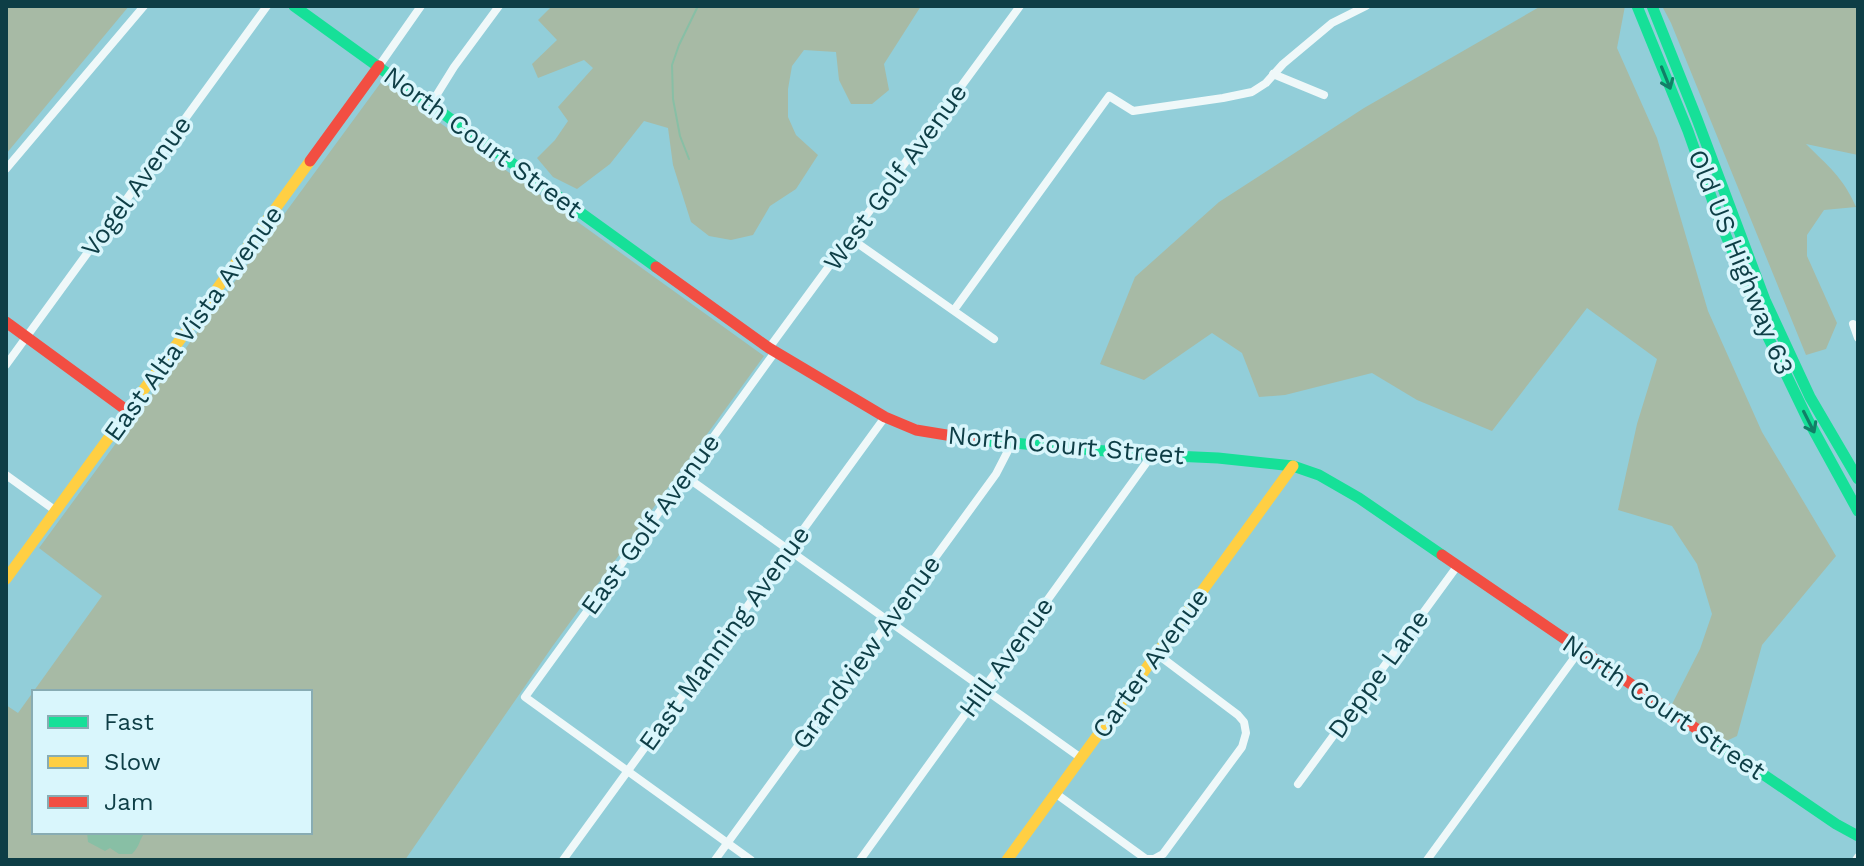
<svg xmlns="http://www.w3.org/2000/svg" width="1864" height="866" font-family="'Work Sans',sans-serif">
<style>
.green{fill:#a7baa5;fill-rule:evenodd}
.water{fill:#88bfa5}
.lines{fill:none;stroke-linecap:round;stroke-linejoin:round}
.stream{stroke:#88bfa5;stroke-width:2}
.street{stroke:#eff8f9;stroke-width:8}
.fast{stroke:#16e098;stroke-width:11}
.slow{stroke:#ffcf43;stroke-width:11}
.jam{stroke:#f24e42;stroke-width:11}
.oneway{stroke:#117f67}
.labels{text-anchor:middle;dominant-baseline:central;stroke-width:7;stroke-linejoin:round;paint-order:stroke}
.street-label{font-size:26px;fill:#0e3e46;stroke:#d9f6fc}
</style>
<rect width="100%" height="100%" fill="#92ced9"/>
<g class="green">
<polygon points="6,6 129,6 6,154"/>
<polygon points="552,6 921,6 884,64 889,90 872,104 851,104 839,80 836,52 804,50 792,66 788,89 788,117 796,135 818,155 796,189 770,206 753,235 731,240 709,236 691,222 673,165 668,128 644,121 610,164 577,189 553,177 537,158 555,140 568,121 558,107 593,68 584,60 538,78 532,64 557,40 538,20"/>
<polygon points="1541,6 1625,6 1617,48 1657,138 1708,311 1762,432 1836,556 1762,645 1737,736 1720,744 1669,710 1700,649 1712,614 1697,564 1672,526 1618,510 1637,424 1657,359 1587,308 1492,431 1417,400 1372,373 1285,395 1259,397 1242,353 1212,333 1144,380 1100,364 1135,277 1219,202 1364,108"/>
<path d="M1662,6H1858V155L1806,144C1828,166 1843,177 1856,207L1824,210L1807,235V256L1837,323L1826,349L1806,355L1671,23Z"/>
<path d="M382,81L764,356L552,647L405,860H6V705L18,713L102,596L39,548ZM34,692H310V832H34Z"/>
</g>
<path class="water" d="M87,832H145C139,840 140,846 132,854H119L110,848L105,851L88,842Z"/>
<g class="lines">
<polyline class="stream" points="689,159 680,136 673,99 672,65 679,45 698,6"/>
<g class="street">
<polyline points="379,66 421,6"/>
<polyline points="1273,74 1324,95"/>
<polyline points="431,104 454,67 499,6"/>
<polyline points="6,169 144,6"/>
<polyline points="850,238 994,339"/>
<polyline points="954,310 1109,96 1133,111 1223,98 1252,92 1266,83 1283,64 1332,23 1366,6"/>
<polyline points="1853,324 1858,338"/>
<polyline points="769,348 1020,6"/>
<polyline points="6,365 267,6"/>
<polyline points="6,475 56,511"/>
<polyline points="685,476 1081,758"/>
<polyline points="1298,784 1458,565"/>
<polyline points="1055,793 1146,859 1154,859 1163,854 1242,747 1246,733 1244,722 1238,715 1157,654"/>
<polyline points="563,860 885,417"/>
<polyline points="715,860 996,474 1013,441"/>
<polyline points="751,860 525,697 775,352"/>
<polyline points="860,860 1152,455"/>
<polyline points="1427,860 1580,650"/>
<polyline points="1856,860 1858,857"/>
</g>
<g class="fast">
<polyline points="294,6 656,267"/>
<polyline points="1637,6 1688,131 1719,219 1768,337 1808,420 1858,511"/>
<polyline points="1652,6 1697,119 1765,300 1810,397 1858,479"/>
<polyline points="977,440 1152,455 1218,458 1293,466 1319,475 1359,498 1442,555"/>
<polyline points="1707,736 1836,824 1858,836"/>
</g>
<g class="slow">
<polyline points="6,579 310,161"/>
<polyline points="1007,860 1293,466"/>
</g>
<g class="jam">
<polyline points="310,161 379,66"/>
<polyline points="656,267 769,348 885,417 916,430 977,440"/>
<polyline points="6,322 129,412"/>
<polyline points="1442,555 1707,736"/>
</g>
</g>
<defs><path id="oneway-shaft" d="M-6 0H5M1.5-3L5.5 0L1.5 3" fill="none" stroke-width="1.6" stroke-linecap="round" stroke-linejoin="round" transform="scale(2)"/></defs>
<g class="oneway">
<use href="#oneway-shaft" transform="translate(1666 78) rotate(68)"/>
<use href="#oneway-shaft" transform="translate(1809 422) rotate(63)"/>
</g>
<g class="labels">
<g class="street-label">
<text transform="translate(483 142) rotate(36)">North Court Street</text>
<text transform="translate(895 177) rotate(-54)">West Golf Avenue</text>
<text transform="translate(136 186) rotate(-54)">Vogel Avenue</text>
<text transform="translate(1741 262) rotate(68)">Old US Highway 63</text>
<text transform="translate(193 323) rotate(-54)">East Alta Vista Avenue</text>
<text transform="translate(1066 445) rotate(5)">North Court Street</text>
<text transform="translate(650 524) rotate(-54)">East Golf Avenue</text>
<text transform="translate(724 638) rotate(-54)">East Manning Avenue</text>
<text transform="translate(866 652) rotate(-54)">Grandview Avenue</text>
<text transform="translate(1006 657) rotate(-54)">Hill Avenue</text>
<text transform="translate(1150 663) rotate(-54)">Carter Avenue</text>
<text transform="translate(1378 674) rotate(-54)">Deppe Lane</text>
<text transform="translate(1664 707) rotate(34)">North Court Street</text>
</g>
</g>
<rect width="1864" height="866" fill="none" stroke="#0e3e46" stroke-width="16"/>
<rect x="32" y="690" width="280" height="144" fill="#d9f6fc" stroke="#88acb3" stroke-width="2"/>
<rect x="48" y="716" width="40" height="12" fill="#16e098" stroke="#88acb3" stroke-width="2"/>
<text x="104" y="730" font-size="24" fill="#0e3e46">Fast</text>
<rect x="48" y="756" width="40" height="12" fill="#ffcf43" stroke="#88acb3" stroke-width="2"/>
<text x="104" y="770" font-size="24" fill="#0e3e46">Slow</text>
<rect x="48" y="796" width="40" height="12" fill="#f24e42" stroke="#88acb3" stroke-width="2"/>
<text x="104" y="810" font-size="24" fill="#0e3e46">Jam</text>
</svg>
